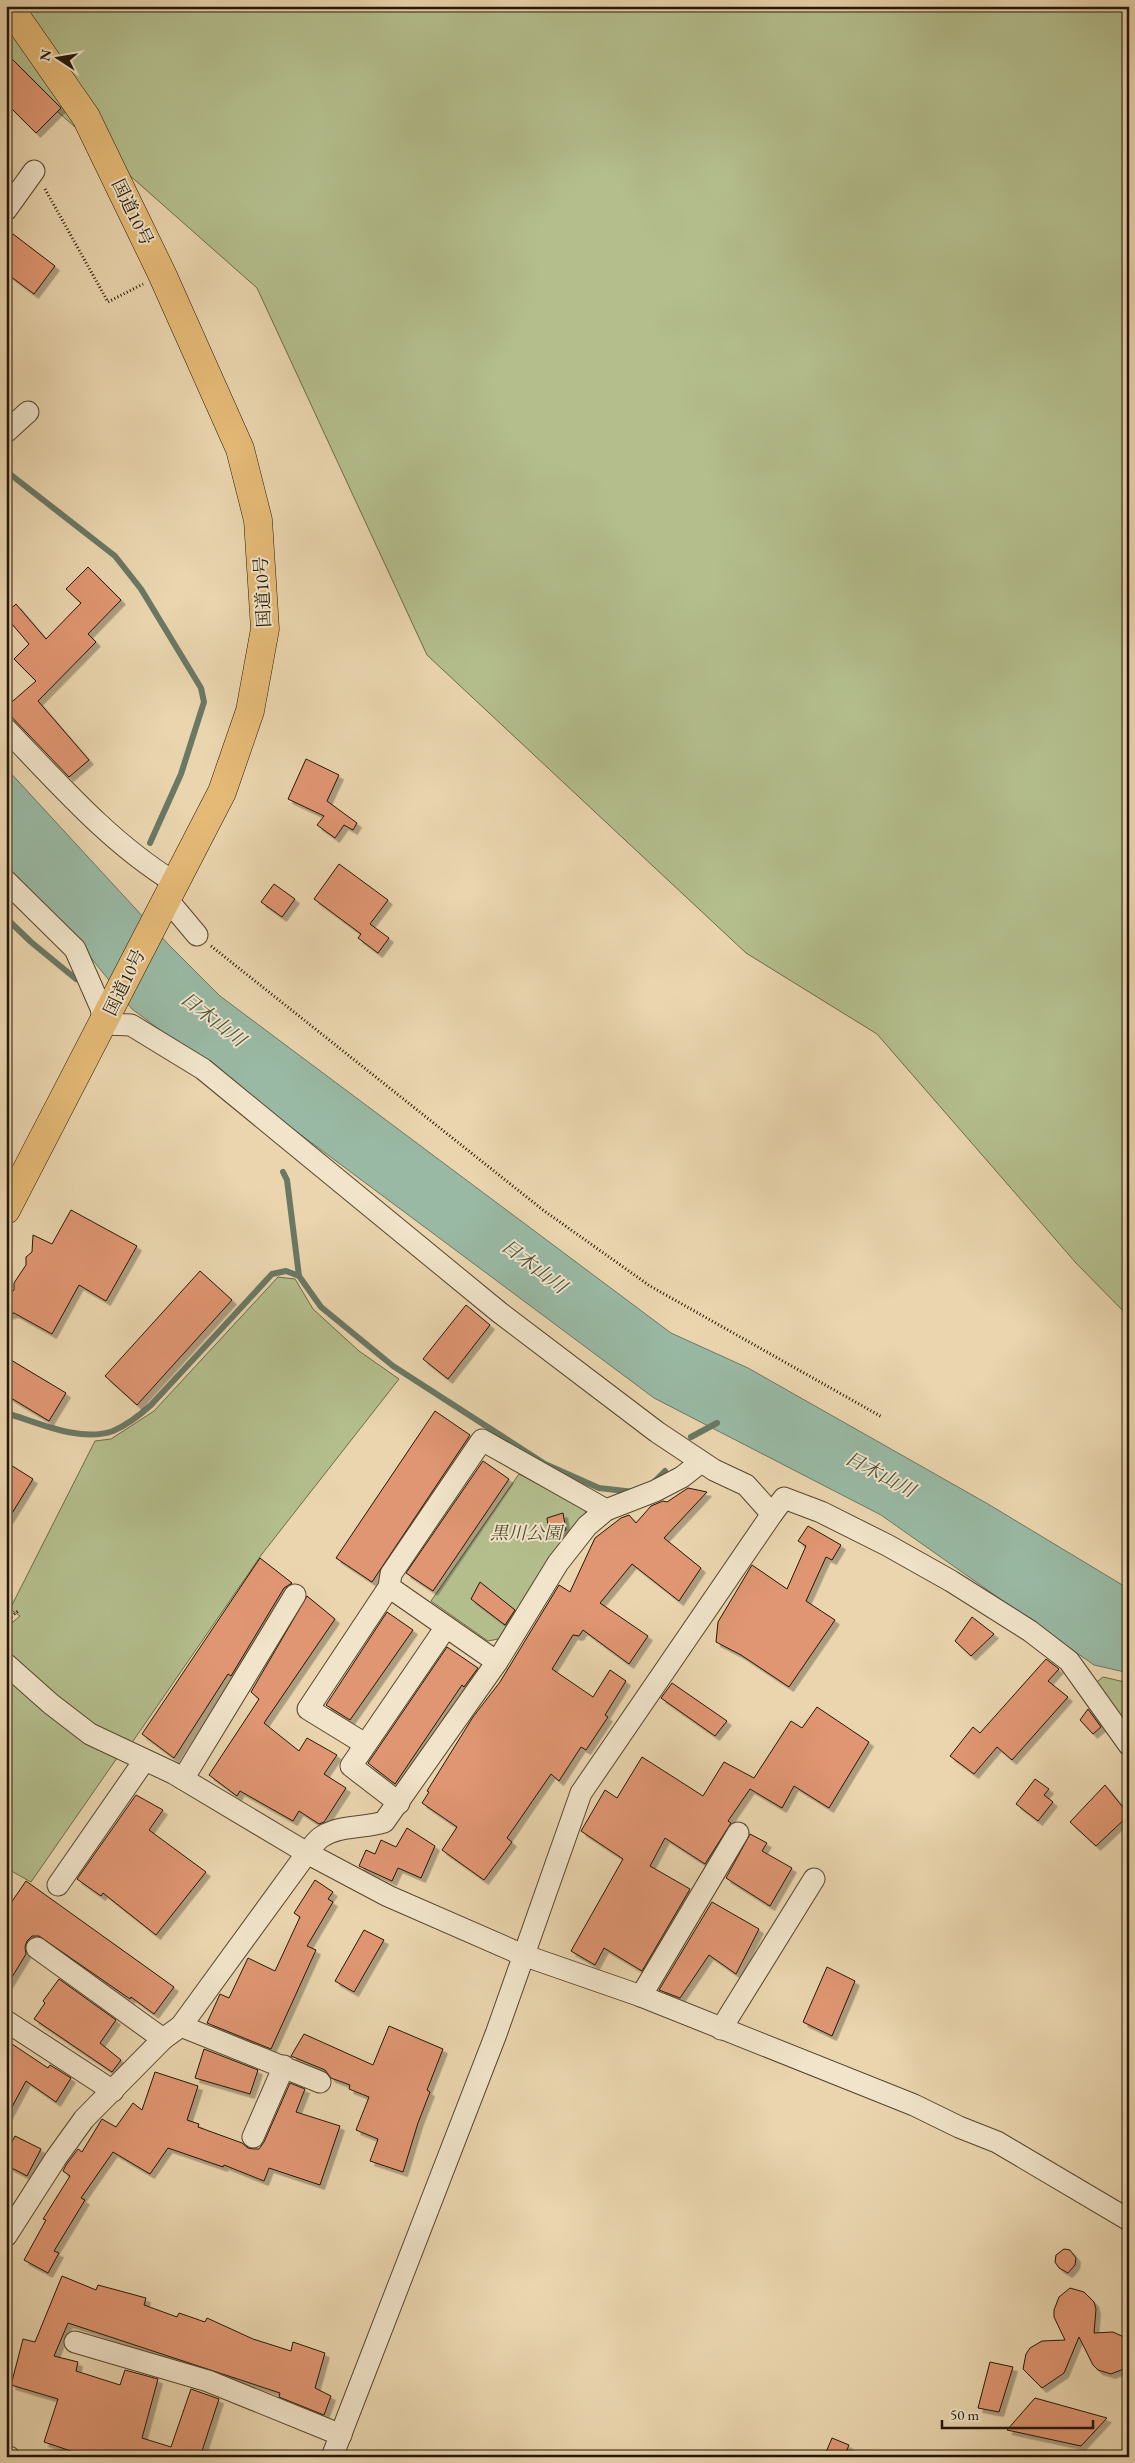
<svg xmlns="http://www.w3.org/2000/svg" width="1135" height="2463" font-family="'EB Garamond','Noto Serif JP',serif">
<style>
.green{fill:#b4be8d;stroke:#6c6a48}
.water{fill:#99b9a4;stroke:#6a7864}
.lines{fill:none;stroke-linecap:round;stroke-linejoin:round}
.stream{stroke:#6a7864;stroke-width:6}
.building{fill:#e09672;stroke:#241704;filter:url(#shadow)}
.minor-casing{stroke:#56462e;stroke-width:23}
.highway-casing{stroke:#241704;stroke-width:29}
.path{stroke:#241704;stroke-width:3;stroke-dasharray:1 2.5;stroke-linecap:butt}
.minor{stroke:#f1e4ca;stroke-width:21}
.highway{stroke:#e5ba77;stroke-width:28}
.labels{text-anchor:middle;dominant-baseline:central;stroke-width:4;stroke-linejoin:round;paint-order:stroke}
.street-label{font-size:18px;fill:#241704;stroke:#f1e4ca}
.park-label{font-size:18px;font-style:italic;fill:#4f492d;stroke:#f1e4ca}
.water-label{font-size:19px;font-style:italic;fill:#4d503c;stroke:#f1e4ca}
</style>
<defs>
<filter id="shadow"><feDropShadow dx="4.5" dy="4.5" stdDeviation="0" flood-color="#0004"/></filter>
</defs>
<rect width="100%" height="100%" fill="#ead5ae"/>
<filter id="stains"><feTurbulence type="fractalNoise" baseFrequency=".004" numOctaves="4"/><feColorMatrix values="0 0 0 0 .2 0 0 0 0 .09 0 0 0 0 .02 0 0 0 .5 -.17"/></filter>
<radialGradient id="worn" r=".72"><stop offset=".6" stop-color="#630" stop-opacity="0"/><stop offset="1" stop-color="#630" stop-opacity=".3"/></radialGradient>
<g class="green">
<polygon points="6,6 1129,6 1129,1317 1076,1263 877,1034 746,953 427,655 257,288 6,66"/>
<polygon points="278,1277 295,1279 313,1309 359,1351 399,1379 262,1554 131,1744 88,1726 6,1656 6,1628 20,1616 10,1609 95,1441 111,1439 154,1411"/>
<polygon points="519,1474 585,1507 586,1519 576,1528 498,1639 488,1641 431,1601"/>
<polygon points="6,1674 71,1728 117,1758 31,1882 6,1868"/>
<polygon points="1103,1677 1129,1683 1129,1732 1093,1685"/>
</g>
<polygon class="water" points="6,768 169,945 220,996 671,1333 748,1368 988,1504 1129,1589 1129,1673 1094,1665 881,1515 654,1398 132,1009 84,949 6,867"/>
<g class="lines">
<g class="stream">
<polyline points="6,471 115,556 141,589 201,688 204,702 181,774 150,843"/>
<polyline points="6,918 31,942 76,979"/>
<polyline points="283,1172 287,1180 299,1276 321,1307 393,1366 545,1464 599,1488 634,1492"/>
<path d="M6,1413C37,1422 80,1443 113,1431C127,1425 140,1415 151,1405L272,1274L286,1271L299,1276"/>
<polyline points="691,1437 717,1423"/>
<polyline points="654,1482 665,1471"/>
</g>
</g>
<g class="building">
<polygon points="6,53 61,108 36,133 6,103"/>
<polygon points="13,234 55,266 34,294 6,273 6,244"/>
<polygon points="88,567 121,600 88,634 96,642 38,701 89,760 69,777 6,711 6,707 36,681 14,659 29,644 6,617 6,613 16,604 46,639 81,603 66,589"/>
<polygon points="306,759 339,775 327,801 357,823 353,830 344,825 335,838 317,825 324,816 288,799"/>
<polygon points="339,864 388,900 370,924 389,938 378,953 358,938 361,934 314,899"/>
<polygon points="274,884 295,899 282,917 261,902"/>
<polygon points="71,1210 137,1246 106,1301 79,1285 52,1334 14,1313 6,1315 6,1304 8,1294 14,1290 14,1283 26,1265 26,1257 32,1252 33,1235 52,1244"/>
<polygon points="200,1271 232,1300 137,1405 105,1376"/>
<polygon points="466,1305 490,1325 448,1379 423,1359"/>
<polygon points="6,1357 66,1393 49,1421 6,1395"/>
<polygon points="435,1411 470,1435 372,1582 336,1558"/>
<polygon points="483,1461 509,1479 433,1591 406,1573"/>
<polygon points="6,1462 33,1479 6,1523"/>
<polygon points="688,1488 707,1492 664,1538 701,1568 679,1601 632,1564 600,1603 648,1636 629,1664 583,1630 579,1636 573,1635 552,1669 593,1697 610,1670 626,1681 605,1715 608,1717 586,1750 581,1747 559,1781 551,1774 507,1838 512,1842 484,1880 442,1850 457,1827 422,1803 429,1792 427,1791 473,1717 500,1682 559,1585 570,1592 595,1538 621,1518 629,1515 636,1523 651,1506 663,1501 667,1502"/>
<polygon points="563,1513 566,1530 549,1534 547,1518"/>
<polygon points="808,1526 841,1545 832,1560 826,1557 806,1601 835,1620 789,1687 741,1655 716,1642 718,1622 752,1565 787,1589 806,1546 798,1541"/>
<polygon points="260,1558 292,1583 284,1588 231,1676 228,1674 174,1758 142,1734"/>
<polygon points="480,1582 515,1610 505,1625 471,1599"/>
<polygon points="307,1596 335,1619 264,1723 299,1751 307,1738 337,1755 324,1774 346,1788 324,1822 319,1824 299,1811 293,1821 240,1791 237,1796 209,1775 259,1699 251,1692"/>
<polygon points="387,1612 413,1630 350,1720 326,1705"/>
<polygon points="972,1617 994,1634 971,1656 955,1641"/>
<polygon points="447,1647 478,1668 464,1687 462,1685 395,1784 368,1763"/>
<polygon points="1046,1659 1059,1669 1048,1681 1068,1697 1012,1760 997,1747 974,1774 950,1756 973,1727 980,1733"/>
<polygon points="672,1683 727,1721 715,1736 661,1698"/>
<polygon points="817,1707 869,1742 829,1808 794,1786 782,1808 750,1789 728,1821 731,1823 705,1864 665,1838 650,1866 690,1889 642,1971 604,1948 595,1965 571,1951 623,1859 581,1831 605,1790 617,1798 642,1757 703,1796 724,1762 754,1778 791,1721 802,1728"/>
<polygon points="1088,1709 1101,1727 1093,1734 1080,1720"/>
<polygon points="1035,1779 1049,1789 1044,1795 1053,1802 1038,1821 1016,1804"/>
<polygon points="1105,1785 1129,1815 1096,1846 1070,1822"/>
<polygon points="136,1795 163,1810 149,1830 206,1872 156,1935 103,1893 101,1896 77,1879"/>
<polygon points="407,1828 435,1846 421,1878 398,1868 392,1881 359,1866 366,1850 375,1854 381,1840 396,1847"/>
<polygon points="750,1834 767,1843 762,1851 792,1868 770,1906 726,1878"/>
<polygon points="315,1880 333,1892 328,1899 333,1902 307,1946 316,1950 271,2049 207,2023 220,1994 229,1998 248,1958 275,1971 300,1917 294,1913"/>
<polygon points="26,1881 174,1987 154,2014 131,1997 130,1999 39,1936 32,1936 27,1941 25,1947 26,1954 6,1987 6,1910"/>
<polygon points="712,1902 759,1929 736,1974 709,1955 680,1998 659,1990"/>
<polygon points="364,1930 384,1940 354,1992 335,1981"/>
<polygon points="827,1967 855,1981 832,2036 803,2022"/>
<polygon points="59,1979 116,2020 100,2043 121,2060 112,2072 34,2019 45,2003 43,2001"/>
<polygon points="389,2026 443,2049 427,2090 430,2092 418,2123 403,2172 370,2161 378,2139 356,2130 369,2097 349,2089 350,2085 331,2078 325,2070 291,2056 304,2034 373,2065"/>
<polygon points="6,2040 48,2068 50,2065 71,2078 56,2102 26,2081 6,2118"/>
<polygon points="204,2049 258,2070 250,2094 195,2078"/>
<polygon points="155,2072 198,2086 187,2120 199,2124 198,2127 242,2143 248,2148 254,2149 259,2149 264,2142 290,2083 305,2089 296,2112 340,2126 320,2185 269,2168 264,2181 224,2165 223,2167 168,2148 150,2174 113,2152 81,2198 85,2200 54,2251 59,2253 48,2273 24,2260 46,2220 43,2219 70,2176 63,2171 66,2165 78,2149 82,2152 102,2119 116,2127 133,2103 142,2110"/>
<polygon points="15,2136 41,2149 27,2176 6,2165 6,2153"/>
<polygon points="1064,2249 1070,2250 1076,2258 1075,2265 1068,2273 1059,2268 1055,2262 1056,2255"/>
<polygon points="62,2276 96,2290 98,2285 146,2298 144,2305 177,2317 179,2313 205,2322 207,2318 253,2339 291,2351 293,2342 325,2353 315,2388 331,2396 324,2415 279,2397 280,2393 68,2323 54,2356 78,2362 76,2371 120,2385 125,2370 158,2379 142,2438 171,2447 191,2389 219,2399 200,2457 89,2457 44,2442 58,2399 11,2385 23,2339 35,2342"/>
<polygon points="1070,2288 1084,2292 1094,2302 1096,2309 1094,2333 1113,2332 1126,2338 1129,2343 1129,2364 1124,2369 1111,2374 1098,2370 1093,2365 1079,2337 1064,2373 1042,2388 1023,2369 1026,2354 1030,2348 1042,2341 1065,2340 1054,2317 1054,2310 1059,2297"/>
<polygon points="990,2362 1013,2367 999,2412 978,2408"/>
<polygon points="1035,2398 1107,2418 1081,2446 1007,2430"/>
<polygon points="832,2438 849,2445 844,2457 824,2457"/>
</g>
<g class="lines">
<defs>
<g id="minor">
<polyline points="6,210 34,171"/>
<polyline points="6,432 28,412"/>
<path d="M6,729C58,783 110,843 174,882"/>
<polyline points="6,881 75,949 101,1008 104,1024 131,1025 203,1069 499,1312 657,1432 714,1470 746,1485 772,1514 581,1793 496,2034 332,2457"/>
<polyline points="166,898 197,935"/>
<polyline points="772,1514 784,1498 821,1512 887,1545 951,1581 1030,1631 1069,1661 1129,1745"/>
<polyline points="497,1662 389,1587 391,1574 482,1440 606,1510"/>
<polyline points="6,1664 51,1704 90,1734 173,1773 307,1853 388,1896 523,1955 641,1996 914,2105 959,2127 997,2142 1129,2220"/>
<polyline points="365,1744 308,1709 389,1587"/>
<polyline points="183,1779 295,1595"/>
<polyline points="399,1803 351,1766 446,1627"/>
<polyline points="58,1885 144,1761"/>
<polyline points="37,1948 163,2039"/>
<polyline points="641,1996 738,1833"/>
<polyline points="6,2021 113,2091"/>
<polyline points="181,2026 320,2082"/>
<polyline points="721,2029 814,1879"/>
<polyline points="253,2137 284,2066"/>
<path d="M6,2236L56,2158L84,2119L163,2039L181,2026L307,1853C312,1847 317,1839 323,1836C341,1825 365,1828 384,1822L497,1662L558,1563L587,1526L606,1510L655,1491L682,1477L701,1462"/>
<polyline points="75,2342 208,2381 341,2435"/>
<polyline points="6,2456 9,2457"/>
</g>
<polyline id="highway" points="6,7 17,18 86,117 162,274 240,449 258,520 265,629 250,711 222,792 6,1210"/>
</defs>
<use href="#minor" class="minor-casing"/>
<use href="#highway" class="highway-casing"/>
<g class="path">
<polyline points="45,189 108,302 143,284"/>
<polyline points="211,946 543,1210 650,1286 882,1417"/>
<polyline points="6,1621 18,1611"/>
</g>
<use href="#minor" class="minor"/>
<use href="#highway" class="highway"/>
</g>
<g class="labels">
<g class="street-label">
<text transform="translate(133 212) rotate(64)">国道10号</text>
<text transform="translate(262 592) rotate(-93)">国道10号</text>
<text transform="translate(124 982) rotate(-64)">国道10号</text>
</g>
<g class="park-label">
<text x="526" y="1532">黒川公園</text>
</g>
<g class="water-label">
<text transform="translate(213 1019) rotate(38)">日木山川</text>
<text transform="translate(534 1266) rotate(37)">日木山川</text>
<text transform="translate(880 1474) rotate(28)">日木山川</text>
</g>
</g>
<rect width="1135" height="2463" fill="none" stroke="#ead5ae" stroke-width="25"/>
<rect x="8" y="8" width="1120" height="2448" fill="none" stroke="#241704" stroke-width="2.5"/>
<rect x="12" y="12" width="1110" height="2438" fill="none" stroke="#241704"/>
<g transform="translate(58 58) rotate(282)" stroke="#f1e4ca" stroke-width="4" paint-order="stroke">
<path d="M0-4L9 19L0 12L-9 19Z" fill="#241704"/>
<text y="-8" font-size="14" font-weight="bold" text-anchor="middle" fill="#241704">N</text>
</g>
<path d="M942 2420v8h151v-8" fill="none" stroke="#241704" stroke-width="2.5"/>
<text x="950" y="2420" font-size="15" fill="#241704" stroke="#f1e4ca" stroke-width="4" paint-order="stroke">50 m</text>
<rect width="100%" height="100%" filter="url(#stains)"/>
<rect width="100%" height="100%" fill="url(#worn)"/>
</svg>
